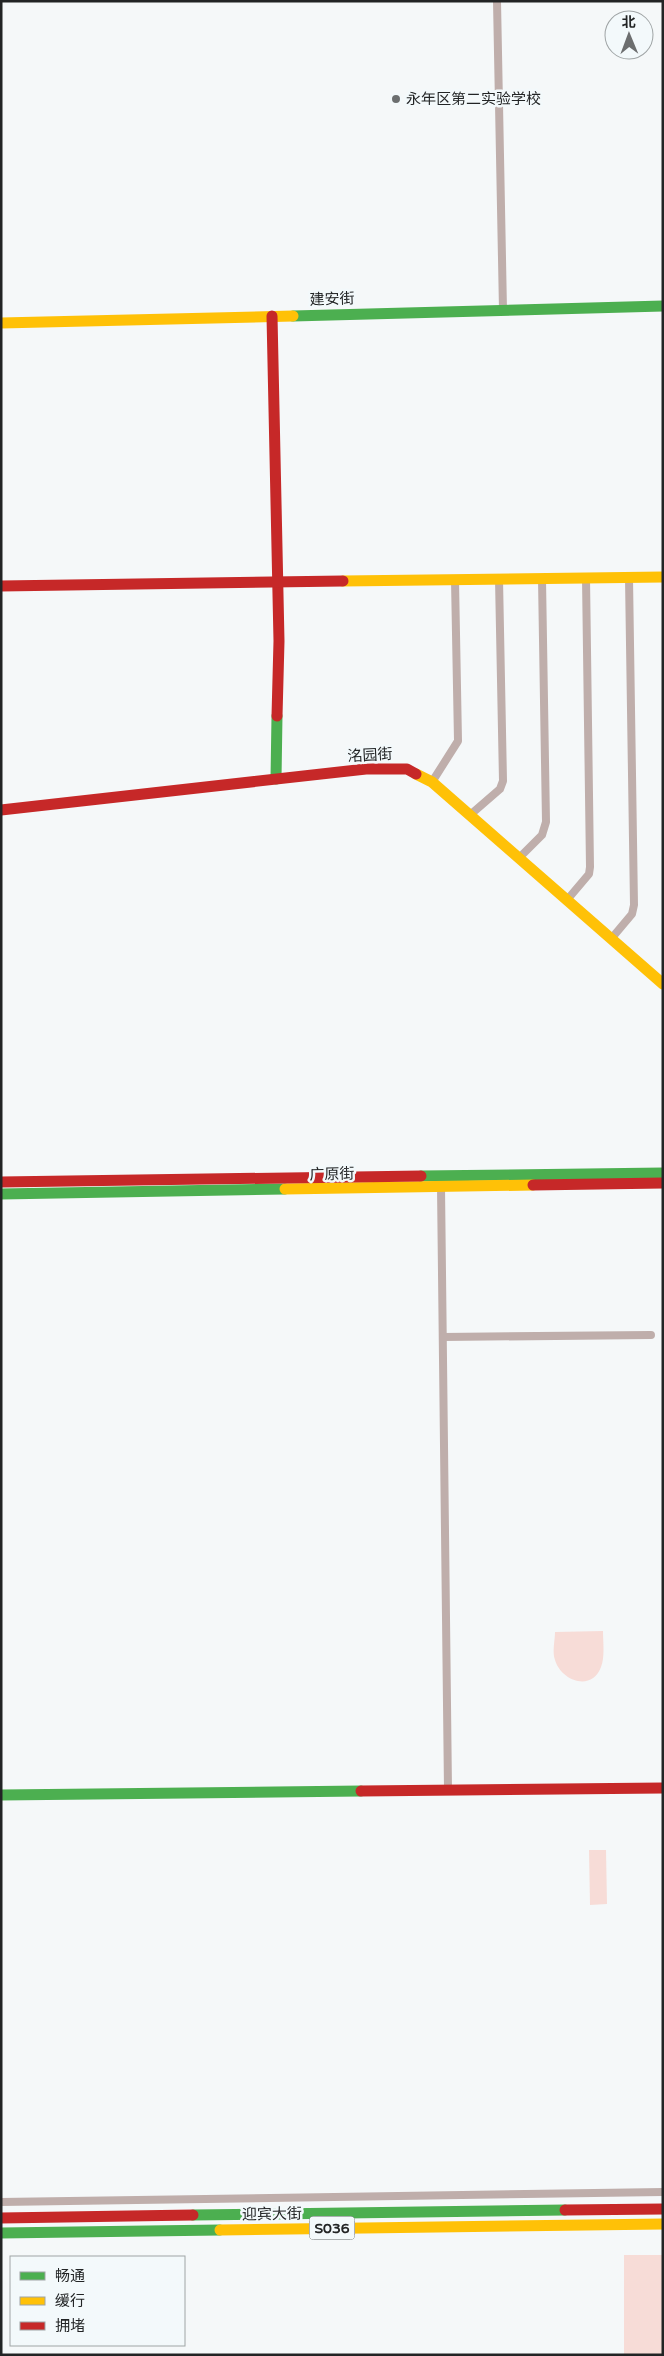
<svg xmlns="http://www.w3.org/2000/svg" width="664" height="2356" font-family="'Varela Round','Noto Sans SC',sans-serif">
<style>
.green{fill:#f7dcd7}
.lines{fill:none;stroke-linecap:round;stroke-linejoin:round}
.street{stroke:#bfaeab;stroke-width:8}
.fast{stroke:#4caf50;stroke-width:11}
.slow{stroke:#ffc107;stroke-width:11}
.jam{stroke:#c62828;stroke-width:11}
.poi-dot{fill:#6c6e6f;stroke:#f3f9fb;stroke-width:2}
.labels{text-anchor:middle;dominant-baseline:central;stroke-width:5;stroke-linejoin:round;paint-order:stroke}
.shield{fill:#f3f9fb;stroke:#616465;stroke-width:1}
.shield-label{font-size:14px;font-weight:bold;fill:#222425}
.poi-label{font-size:15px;fill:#222425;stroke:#f3f9fb;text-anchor:start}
.street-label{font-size:15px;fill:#222425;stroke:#f3f9fb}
</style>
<rect width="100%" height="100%" fill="#f5f8f9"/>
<g class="green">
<path d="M603,1631C603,1642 605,1657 601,1667C592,1692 561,1681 555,1660C552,1652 555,1640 555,1632Z"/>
<polygon points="589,1850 606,1850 607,1904 590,1905"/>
<rect x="624" y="2255" width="39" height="100"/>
</g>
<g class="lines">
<g class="street">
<polyline points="497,1 503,310"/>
<polyline points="432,782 458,741 455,580"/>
<polyline points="470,815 500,789 503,781 499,579"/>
<polyline points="519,858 542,835 546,822 542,579"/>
<polyline points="567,900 589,874 590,867 586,578"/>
<polyline points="611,939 632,914 634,905 629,578"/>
<polyline points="441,1187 448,1790"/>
<polyline points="443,1337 651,1335"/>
<polyline points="1,2202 663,2192"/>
</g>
<g class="fast">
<polyline points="293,316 663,306"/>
<polyline points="276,779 277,716"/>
<polyline points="421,1176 663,1173"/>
<polyline points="1,1194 285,1189"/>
<polyline points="1,1795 361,1791"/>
<polyline points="193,2215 565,2210"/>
<polyline points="1,2233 220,2230"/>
</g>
<g class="slow">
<polyline points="1,323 293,316"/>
<polyline points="343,581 663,577"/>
<polyline points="416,774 432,782 663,984"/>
<polyline points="285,1189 533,1185"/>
<polyline points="220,2230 663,2224"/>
</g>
<g class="jam">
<polyline points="272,316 279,641 277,716"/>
<polyline points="1,586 343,581"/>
<polyline points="1,810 366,769 407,769 416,774"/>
<polyline points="1,1182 421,1176"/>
<polyline points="533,1185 663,1183"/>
<polyline points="361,1791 663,1788"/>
<polyline points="565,2210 663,2209"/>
<polyline points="1,2218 193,2215"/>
</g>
</g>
<circle class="poi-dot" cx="396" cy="99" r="5"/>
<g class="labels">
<rect class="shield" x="309.5" y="2216.5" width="45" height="23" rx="4"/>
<g class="shield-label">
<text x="332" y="2228">S036</text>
</g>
<g class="poi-label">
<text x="406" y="99">永年区第二实验学校</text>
</g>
<g class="street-label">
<text transform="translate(332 299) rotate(-2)">建安街</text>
<text transform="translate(370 755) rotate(-3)">洺园街</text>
<text transform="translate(332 1174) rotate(-1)">广原街</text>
<text transform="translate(272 2214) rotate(-1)">迎宾大街</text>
</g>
</g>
<rect width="664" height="2356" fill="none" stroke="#222425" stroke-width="5"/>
<rect x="10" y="2256" width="175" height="90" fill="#f3f9fb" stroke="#9fa4a5"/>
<rect x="20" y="2272" width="25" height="8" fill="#4caf50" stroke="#9fa4a5"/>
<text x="55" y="2281" font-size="15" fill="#222425">畅通</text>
<rect x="20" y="2297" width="25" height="8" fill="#ffc107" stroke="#9fa4a5"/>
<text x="55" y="2306" font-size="15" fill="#222425">缓行</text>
<rect x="20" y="2322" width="25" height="8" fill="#c62828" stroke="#9fa4a5"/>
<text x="55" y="2331" font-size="15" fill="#222425">拥堵</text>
<g transform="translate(629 35) rotate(359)"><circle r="24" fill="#f3f9fb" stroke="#9fa4a5"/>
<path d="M0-4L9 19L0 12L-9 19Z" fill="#6c6e6f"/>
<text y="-8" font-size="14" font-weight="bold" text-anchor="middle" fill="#222425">北</text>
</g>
</svg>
